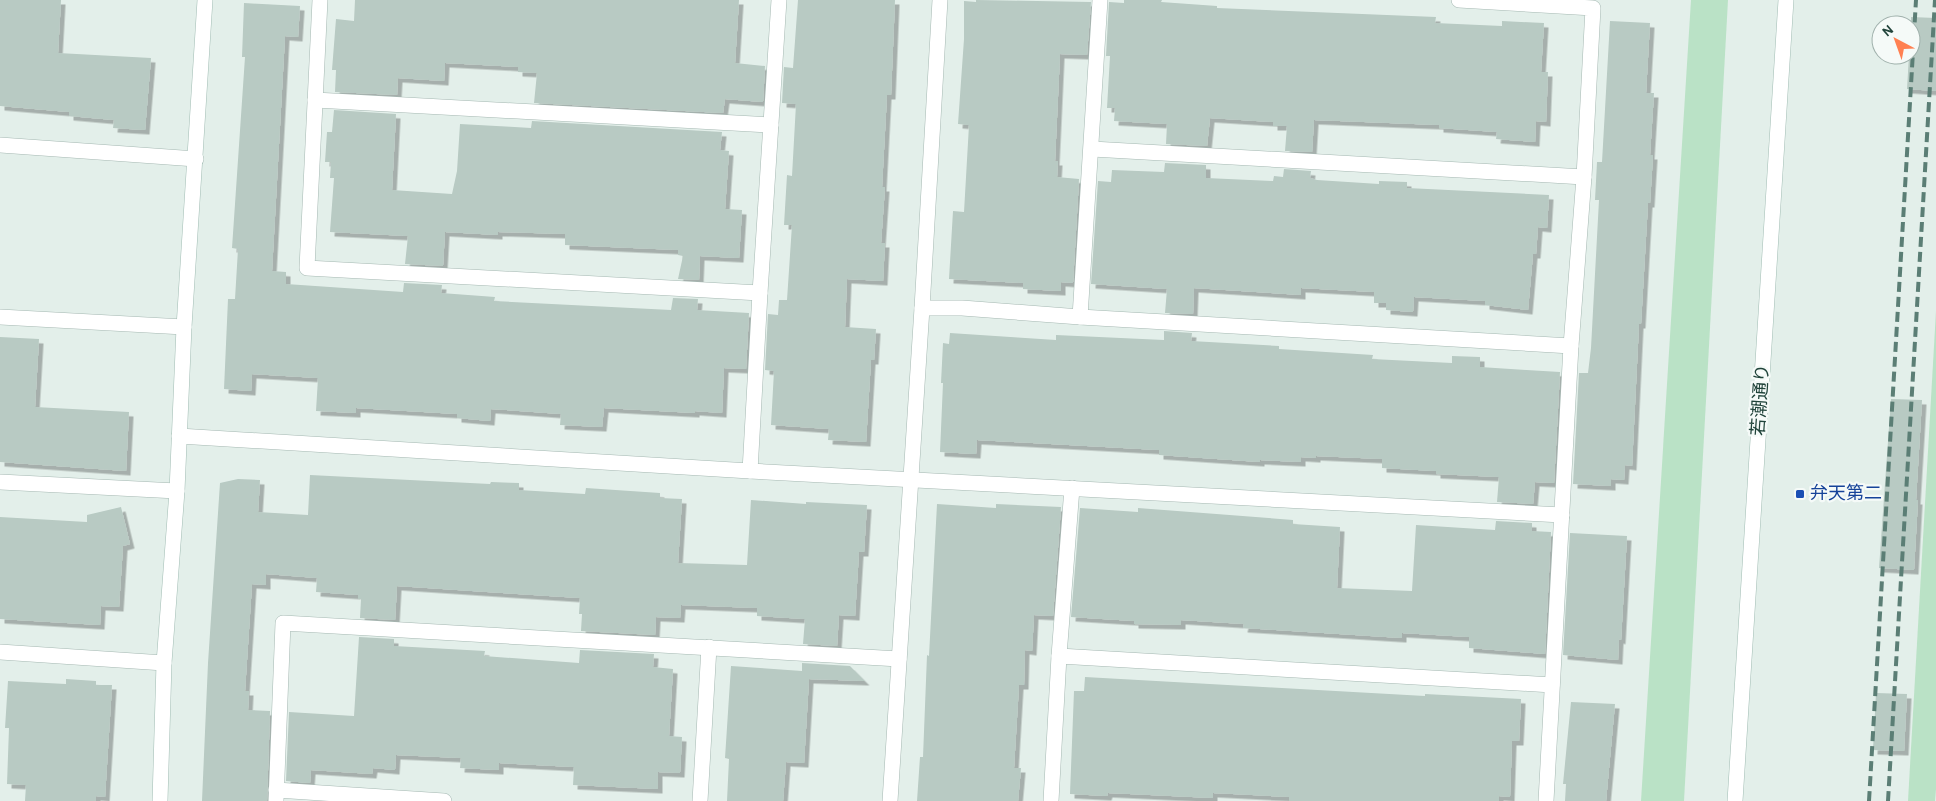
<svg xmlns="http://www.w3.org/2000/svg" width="1936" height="801" font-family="'Alegreya Sans','Noto Sans JP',sans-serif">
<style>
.green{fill:#bae2c6}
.building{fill:#b8cac3;filter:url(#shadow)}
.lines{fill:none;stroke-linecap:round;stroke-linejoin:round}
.street-casing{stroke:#a5b8b2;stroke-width:16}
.secondary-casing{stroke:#a0bcb3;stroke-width:16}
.street{stroke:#fff;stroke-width:15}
.secondary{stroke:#fff;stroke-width:15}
.rail{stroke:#5b7e75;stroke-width:4;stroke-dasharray:10 5;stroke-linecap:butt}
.transit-dot{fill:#1a4fb4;stroke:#f5faf8;stroke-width:2}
.labels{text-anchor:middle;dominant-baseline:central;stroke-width:4.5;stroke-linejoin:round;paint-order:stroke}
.street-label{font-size:18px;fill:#20433a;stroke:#f5faf8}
.transit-label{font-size:18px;fill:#164399;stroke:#f5faf8;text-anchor:start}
</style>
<defs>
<filter id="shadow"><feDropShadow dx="4.5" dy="4.5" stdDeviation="0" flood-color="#0004"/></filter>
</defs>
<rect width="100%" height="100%" fill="#e3efea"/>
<g class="green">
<polygon points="1691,0 1728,0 1684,801 1641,801"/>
<polygon points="1936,311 1936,789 1935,801 1908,801"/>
</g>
<g class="building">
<polygon points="0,0 61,0 58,53 151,58 145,130 113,128 114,120 69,116 69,112 0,106"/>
<polygon points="355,0 739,0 735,63 765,66 763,102 725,99 723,113 534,103 537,73 518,72 518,67 445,63 444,81 398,78 397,95 335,92 336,70 332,70 336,19 354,21"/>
<polygon points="798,0 895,0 891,95 887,95 882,187 885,187 881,243 885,243 883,281 847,279 845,327 876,329 874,360 871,360 866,442 828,440 829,429 771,425 774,371 765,370 768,314 778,315 779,300 787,300 792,225 784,225 787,175 792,176 796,104 782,103 784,67 793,68"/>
<polygon points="976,0 1091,2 1087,55 1060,54 1055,161 1058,161 1057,177 1079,179 1073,283 1061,282 1061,291 1023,289 1023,283 949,279 953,211 964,212 969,125 958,124 964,39 964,1 976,2"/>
<polygon points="1124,0 1162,0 1161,2 1217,6 1217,8 1436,17 1435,23 1502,26 1502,21 1544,23 1541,72 1548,72 1546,122 1536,121 1535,142 1496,139 1497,132 1439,128 1439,125 1314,120 1312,152 1285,151 1287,126 1273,126 1273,122 1210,118 1207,146 1166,144 1167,124 1114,121 1115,108 1107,108 1110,56 1106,56 1109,2 1124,3"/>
<polygon points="244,3 300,6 298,37 285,36 272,271 286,272 286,284 403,292 404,283 442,285 441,293 495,297 494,301 671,310 673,298 698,299 697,310 749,313 746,369 724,368 722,413 695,411 695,413 604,408 602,427 560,425 561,414 491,409 490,421 457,418 457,414 356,408 356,413 316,411 318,378 252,374 251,391 224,389 228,299 235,299 238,249 232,248 245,57 242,57"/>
<polygon points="1911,17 1936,18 1936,91 1907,89 1909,55 1911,55"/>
<polygon points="1610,21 1650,23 1646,93 1654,93 1650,155 1653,155 1650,203 1648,203 1641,324 1639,324 1632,466 1625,465 1624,480 1611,479 1611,486 1573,484 1579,373 1588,373 1591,348 1599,200 1595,200 1597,162 1602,162"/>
<polygon points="334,110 396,114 392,190 452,194 457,171 460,124 531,128 532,121 722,132 720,150 729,151 725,209 742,210 739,258 700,256 699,280 678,279 683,256 678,255 678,250 565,245 565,234 498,232 498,235 445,232 443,266 405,264 408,236 330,232 334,178 330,178 331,162 325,162 327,132 332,132"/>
<polygon points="1165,163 1206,165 1206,178 1273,181 1274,176 1283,177 1284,169 1311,171 1310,178 1317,180 1379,184 1379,181 1407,182 1407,188 1549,195 1547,228 1538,227 1536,254 1533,254 1528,310 1485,305 1485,301 1414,297 1413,312 1386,310 1386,303 1374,303 1374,292 1301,288 1301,295 1194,288 1193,314 1165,313 1167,289 1091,284 1098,181 1111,182 1112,170 1164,172"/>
<polygon points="1164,331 1192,333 1191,341 1279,346 1279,349 1373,355 1372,359 1452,363 1452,356 1480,357 1480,367 1560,372 1554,483 1535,482 1533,504 1497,502 1499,477 1436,474 1436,471 1382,468 1382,459 1316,456 1316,458 1301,457 1301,462 1260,460 1260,462 1159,455 1159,450 977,440 976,454 940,452 943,383 941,383 943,343 949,344 950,333 1056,340 1056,335 1164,340"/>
<polygon points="0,337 39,339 35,407 129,412 126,471 0,462"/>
<polygon points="1891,399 1922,400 1916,500 1918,500 1914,570 1879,568"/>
<polygon points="310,475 490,484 491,482 519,483 519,490 585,494 586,488 660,493 660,498 682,499 678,563 747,565 751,500 806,504 806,502 867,505 864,552 859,552 855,616 839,615 837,646 803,644 805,619 757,616 757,608 681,605 680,618 656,617 655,635 581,631 582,614 579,614 580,598 397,586 395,620 360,618 361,599 358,599 358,595 316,592 317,578 266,574 266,585 252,584 245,691 249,691 248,710 270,711 267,801 202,801 208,663 220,483 238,479 260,480 258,512 308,515"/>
<polygon points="937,504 996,508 996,504 1061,507 1053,616 1034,615 1032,651 1025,650 1024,685 1019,685 1014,768 1021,768 1018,801 917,801 920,757 923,757 927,655 929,656"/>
<polygon points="121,507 130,544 123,546 119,607 101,606 100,625 0,619 0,517 87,522 87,515"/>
<polygon points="1080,508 1138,512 1138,508 1293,520 1293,524 1340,527 1337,588 1412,591 1416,525 1495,530 1496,521 1532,523 1532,531 1551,532 1545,654 1469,648 1469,637 1402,633 1402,638 1243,628 1244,624 1181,620 1181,625 1134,624 1134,621 1071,617"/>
<polygon points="1570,533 1627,536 1621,640 1619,639 1618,660 1563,655"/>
<polygon points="359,637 394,639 394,646 485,651 484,656 579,663 580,650 654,654 653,667 673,669 669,736 682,737 680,773 658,772 658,789 573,785 574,767 499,763 499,770 460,768 461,758 396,755 395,770 373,768 372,774 311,770 310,783 286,781 289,712 354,716"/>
<polygon points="802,663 850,666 865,681 809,679 804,763 786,762 783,801 727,801 729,759 725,758 731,666 802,671"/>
<polygon points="1085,677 1425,696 1425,694 1521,699 1519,741 1512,741 1510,797 1499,796 1499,801 1289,801 1289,797 1213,793 1213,798 1108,793 1107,796 1070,794 1074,691 1084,691"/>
<polygon points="66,679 96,681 96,685 112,685 105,797 96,796 96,801 25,801 26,785 7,784 9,728 5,728 8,681 66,684"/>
<polygon points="1876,693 1907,694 1904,751 1873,750"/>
<polygon points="1571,702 1615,704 1606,801 1565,801 1566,784 1563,784"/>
</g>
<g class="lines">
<defs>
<g id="street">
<polyline points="320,0 307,268 760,293"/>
<polyline points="1459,0 1593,8 1584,177 1571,346 1546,801"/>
<polyline points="315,100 771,125"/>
<polyline points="0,145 196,159"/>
<polyline points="1092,149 1584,177"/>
<polyline points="922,308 962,308 1080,317 1571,346"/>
<polyline points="0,317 184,327"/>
<polyline points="1080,317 1100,0"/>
<polyline points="179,436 750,471 1562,515"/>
<polyline points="750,471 760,293 779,0"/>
<polyline points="0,482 177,491"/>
<polyline points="0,652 164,663"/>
<polyline points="1059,656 1552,685"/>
<polyline points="276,790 444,801"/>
<polyline points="276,801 283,623 899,659"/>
<polyline points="700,801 709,647"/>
<polyline points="890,801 922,308 940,0"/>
<polyline points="1051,801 1059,656 1072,488"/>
</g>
<g id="secondary">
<polyline points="160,801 164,663 177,491 184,327 205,0"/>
<polyline points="1735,801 1786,0"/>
</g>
</defs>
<use href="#street" class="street-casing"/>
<use href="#secondary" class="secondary-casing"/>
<use href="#street" class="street"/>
<use href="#secondary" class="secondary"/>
<g class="rail">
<polyline points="1869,801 1916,0"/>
<polyline points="1888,801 1935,0"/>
</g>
</g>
<rect class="transit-dot" x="1795" y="489" width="10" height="10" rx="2.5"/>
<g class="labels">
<g class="street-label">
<text transform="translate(1761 400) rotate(-86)">若潮通り</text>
</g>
<g class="transit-label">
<text x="1810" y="494">弁天第二</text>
</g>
</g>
<g transform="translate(1896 40) rotate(319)"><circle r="24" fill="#f5faf8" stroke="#a0b1ac"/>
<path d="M0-4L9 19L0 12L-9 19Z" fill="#ff8051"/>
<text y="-8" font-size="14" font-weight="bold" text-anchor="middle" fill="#20433a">N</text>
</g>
</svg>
